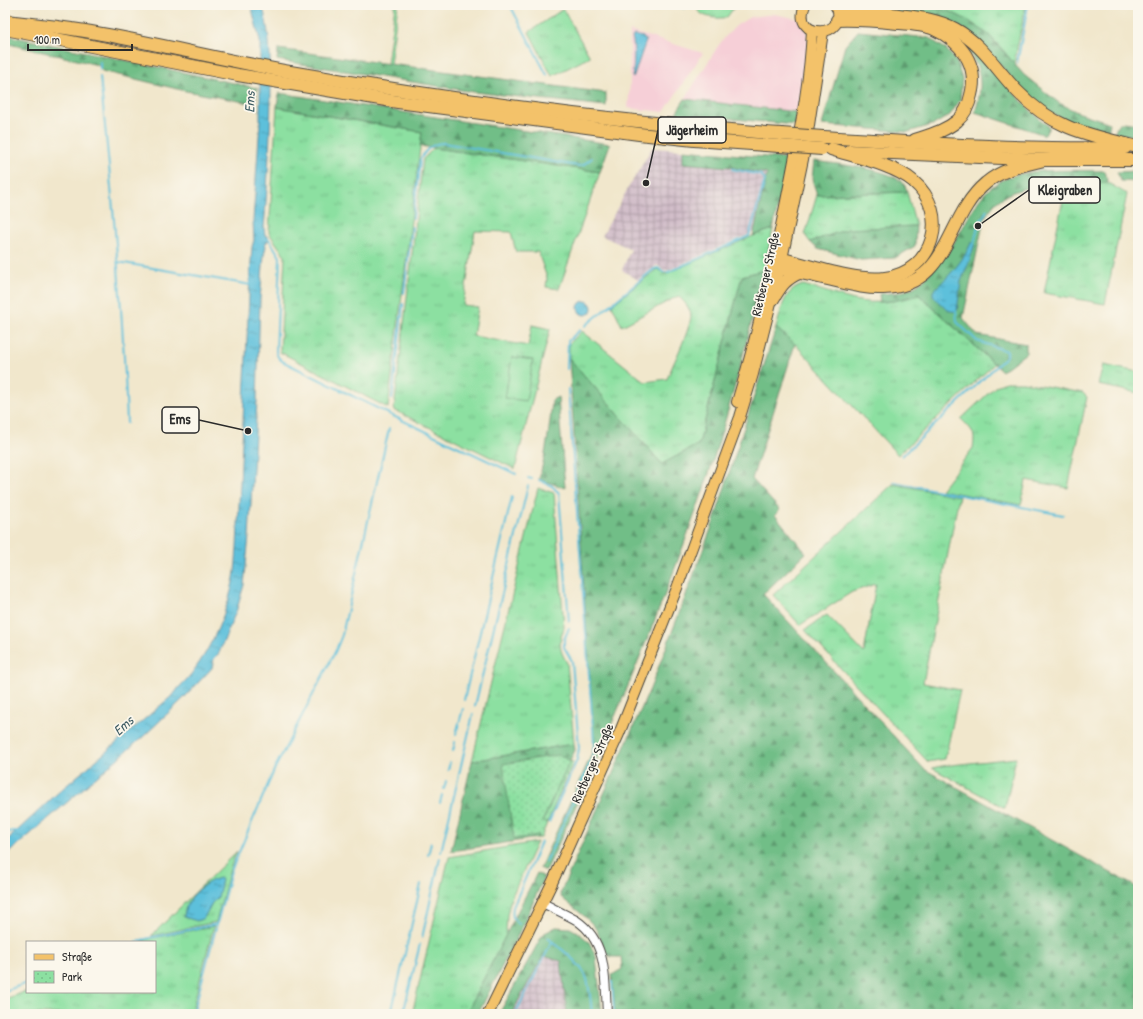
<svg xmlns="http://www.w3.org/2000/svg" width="1143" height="1019" font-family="'Patrick Hand',sans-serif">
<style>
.built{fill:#f6cfd7}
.industrial{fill:url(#industrial-grid)}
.grass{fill:url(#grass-tufts);stroke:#5c8666}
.forest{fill:url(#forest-firs);stroke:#4e7459}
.park{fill:url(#park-dots);stroke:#5c8666}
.pitch{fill:#8ce0a1;stroke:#5c8666}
.water{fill:url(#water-ripples);stroke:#447683}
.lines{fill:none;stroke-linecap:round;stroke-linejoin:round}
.stream{stroke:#5dc0db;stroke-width:2}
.minor-casing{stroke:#494743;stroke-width:10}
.major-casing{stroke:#494743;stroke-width:12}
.highway-casing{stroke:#494743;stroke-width:14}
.minor{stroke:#fff;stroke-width:8}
.major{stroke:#f3c26a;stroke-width:10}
.highway{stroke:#f3c26a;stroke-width:12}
.highway-bridge-casing{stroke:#494743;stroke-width:14;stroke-linecap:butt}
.highway-bridge{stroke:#f3c26a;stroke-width:12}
.labels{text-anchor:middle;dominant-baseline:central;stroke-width:3.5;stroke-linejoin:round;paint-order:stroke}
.street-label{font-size:13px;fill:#2b2b2b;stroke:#fbf7ec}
.water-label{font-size:14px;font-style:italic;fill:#3a5860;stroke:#fbf7ec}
.leader{fill:none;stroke:#2b2b2b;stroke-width:1.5}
.callout-dot{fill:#2b2b2b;stroke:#fbf7ec;stroke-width:1.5}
.callout{fill:#fbf7ec;stroke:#2b2b2b;stroke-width:1.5}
.callout-label{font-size:14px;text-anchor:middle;font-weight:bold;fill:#2b2b2b}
</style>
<defs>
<pattern id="industrial-grid" width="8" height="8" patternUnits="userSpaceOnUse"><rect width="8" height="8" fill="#d1bdc9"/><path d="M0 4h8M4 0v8" fill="none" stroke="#aa9aa3"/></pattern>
<pattern id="grass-tufts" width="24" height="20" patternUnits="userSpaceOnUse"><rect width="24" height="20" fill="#8ce0a1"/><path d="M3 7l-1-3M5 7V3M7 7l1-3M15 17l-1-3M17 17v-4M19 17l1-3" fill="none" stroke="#79c08b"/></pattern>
<pattern id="forest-firs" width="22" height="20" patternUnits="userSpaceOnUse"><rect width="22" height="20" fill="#71be87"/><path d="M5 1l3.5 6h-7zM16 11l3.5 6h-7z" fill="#5d9b6f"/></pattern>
<pattern id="park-dots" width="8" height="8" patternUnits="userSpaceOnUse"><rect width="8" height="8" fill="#8ce0a1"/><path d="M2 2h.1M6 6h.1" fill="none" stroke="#79c08b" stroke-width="1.8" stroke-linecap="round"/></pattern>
<pattern id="water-ripples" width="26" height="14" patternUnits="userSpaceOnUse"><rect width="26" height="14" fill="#5dc0db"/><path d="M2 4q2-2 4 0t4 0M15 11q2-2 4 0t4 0" fill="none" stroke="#4d9cb2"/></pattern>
</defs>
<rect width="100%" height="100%" fill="#fbf7ec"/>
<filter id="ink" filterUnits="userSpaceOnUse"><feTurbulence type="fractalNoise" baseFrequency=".025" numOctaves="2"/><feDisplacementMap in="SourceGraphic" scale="8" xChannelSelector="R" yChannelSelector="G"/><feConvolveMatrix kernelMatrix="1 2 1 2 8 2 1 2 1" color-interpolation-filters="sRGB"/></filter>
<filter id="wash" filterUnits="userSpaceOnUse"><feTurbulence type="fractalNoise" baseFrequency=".012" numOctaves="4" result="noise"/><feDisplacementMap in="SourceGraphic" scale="16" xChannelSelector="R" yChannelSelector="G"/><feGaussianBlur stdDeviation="0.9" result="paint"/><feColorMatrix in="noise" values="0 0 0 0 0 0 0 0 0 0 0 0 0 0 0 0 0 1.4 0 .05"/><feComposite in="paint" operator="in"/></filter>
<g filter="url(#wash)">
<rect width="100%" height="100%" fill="#f1e7cc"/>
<g class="built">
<polygon points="774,14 799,19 807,33 808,44 797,112 685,99 718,46 726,36 737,25 750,17"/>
<polygon points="630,31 703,53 664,112 628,108 630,84"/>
</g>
<g class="industrial">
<polygon points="652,148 683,150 683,162 730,167 767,174 754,232 668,270 664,270 657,265 638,280 622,270 631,249 602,236 627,190"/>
<polygon points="543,956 561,961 567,1014 511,1014"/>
</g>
<g class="grass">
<polygon points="395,5 398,5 390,64 387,64"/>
<path d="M697,5H736L727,17C717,20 696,17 697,5Z"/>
<path d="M919,5H1026L1014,64C990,31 960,10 919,5Z"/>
<polygon points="563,9 590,57 552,76 529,32"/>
<polygon points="277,107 422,132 388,408 280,352 285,256 269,233"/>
<polygon points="434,148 600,172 559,289 546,287 547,278 538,252 516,252 511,232 475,231 463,305 478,307 473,336 528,346 532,325 550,329 515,469 394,410 423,159"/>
<polygon points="1108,183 1127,194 1105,304 1044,293 1066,185"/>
<polygon points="907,192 916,226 848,229 810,242 805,235 817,195"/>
<path d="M773,229L764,270L742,276L699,444L662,464L569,358V344L582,331L645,382L667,379C673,364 689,332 691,317C691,309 684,301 678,296L622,326L612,305L657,269L665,274L753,236Z"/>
<path d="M803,285C820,289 837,296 854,300C875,305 898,301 919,295L994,364L898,455L795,344L776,328C782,310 782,291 803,285Z"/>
<polygon points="1103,365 1138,372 1138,393 1098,385"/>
<path d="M1006,382H1023L1083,393L1087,397L1068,488L1026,480L1021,505L941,490L973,448C976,432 972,430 961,419L996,386Z"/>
<polygon points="893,484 959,496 923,683 960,690 945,759 928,762 805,630 827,615 864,653 876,584 852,592 800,625 773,595"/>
<path d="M538,488L554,493L564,628C558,643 559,649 567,663L574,744L472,761Z"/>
<polygon points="1016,758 1005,808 932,768 942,766"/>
<polygon points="570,761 573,762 547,823 543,821"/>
<polygon points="537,842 511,898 507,915 506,935 466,1014 412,1014 449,857"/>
<polygon points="237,851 230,869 216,922 151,936"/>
<polygon points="214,926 191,1014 5,1014 5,999 27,991 27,992 155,992 155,942 142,942 148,939"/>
</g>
<g class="forest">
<polygon points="854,5 923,5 951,12 969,21 989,35 1024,75 1059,103 1077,112 1110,123 1108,133 1083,128 1053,114 1019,88 982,43"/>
<polygon points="858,31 929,38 947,50 957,63 962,79 960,100 950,115 935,124 908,132 822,125 845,46"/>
<path d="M959,34L1030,110L1049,127L1045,135L975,112C981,95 983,76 974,60C970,52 962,45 957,38Z"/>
<polygon points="5,35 257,88 255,104 186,91 102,71 98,65 5,43"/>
<polygon points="278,49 606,93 606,106 474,92 277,60"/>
<polygon points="279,93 610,144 600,172 420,146 422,132 277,107"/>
<polygon points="685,99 797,112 795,125 676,113"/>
<polygon points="1124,122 1138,124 1138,136 1114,134 1118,125"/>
<polygon points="683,150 788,159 773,229 753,236 767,174 730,167 683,163"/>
<path d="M814,161C833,164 895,168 905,186C906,187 906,190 907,192L817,195L812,179Z"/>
<path d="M1105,171L1108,183C1079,184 1025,181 1002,198C994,203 989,211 984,219L963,318L977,335L1026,344V353L1002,371L919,295L893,301L880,302L879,294C891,293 902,293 912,288C921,284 926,277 932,270C938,262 946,255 951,247C968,223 976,191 1005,179C1032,167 1075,171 1105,171Z"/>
<polygon points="1138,171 1138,182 1121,181 1117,172"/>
<polygon points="916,226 915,246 895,258 861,260 818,249 810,242 848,229"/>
<path d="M764,270C745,350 725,430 697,508C653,632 601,752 546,871L540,868L591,756L594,744L569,358L662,464L699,444L742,276Z"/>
<path d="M776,328L795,344L752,479L780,510L775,515L806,553L763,594L924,769L1138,888V1014H615L612,975L622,969L621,957H610C602,949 601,936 594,926C585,915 572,907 561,897L560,894L650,689L669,640L714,521Z"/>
<path d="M558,397L565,488L539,479C546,453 550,427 552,400Z"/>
<polygon points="574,744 575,750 570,761 559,755 514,839 538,835 538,838 451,851 472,761"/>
<polygon points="537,873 544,877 525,921 478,1014 466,1014"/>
<polygon points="556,927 570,928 579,933 589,942 596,957 602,1014 567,1014 561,961 543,956 511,1014 499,1014 543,934"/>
</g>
<polygon class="park" points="559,755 570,761 543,820 547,823 541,838 538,838 538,835 514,839 503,764"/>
<polygon class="pitch" points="512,357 533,360 526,401 505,398"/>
<g class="water">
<path d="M251,5H262C270,30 270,55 271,81C271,130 268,179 264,228L265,235L268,237V241L265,244L266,246L264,255L260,299L257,401L249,536L244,585L237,609L219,653L214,659L212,668L184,698L144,736L5,856V842L61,790L174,694C179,686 187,680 192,673C213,645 227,612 234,578C236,568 236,557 237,547L250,275L252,247L254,240L253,221L260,122V41Z"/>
<path d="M634,35L643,37L646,41L633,78L632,77C634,69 635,45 632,37Z"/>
<path d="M971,243H975L970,260L961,281L957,311C947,314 939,302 933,295V291C948,277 963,262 971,243Z"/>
<circle cx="585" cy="308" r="7"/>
<path d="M219,878L222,880L218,897L212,903L204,918L197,921L184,917C184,900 204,882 219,878Z"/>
</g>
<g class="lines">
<g class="stream">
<polyline points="510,5 547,75"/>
<polyline points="675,5 685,8"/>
<polyline points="100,62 100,69"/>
<polyline points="1017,63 1028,5"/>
<path d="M100,77C112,192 123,307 127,423"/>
<path d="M413,218L420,160C425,150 432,143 444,143L578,166L583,165L592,158"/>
<polyline points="266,238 269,239 280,257 276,352 278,357 282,361 391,415 516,474"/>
<polyline points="974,244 978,226 987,210"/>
<polyline points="118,262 251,285"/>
<polyline points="404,293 412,227"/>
<polyline points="585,326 654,269 658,268 663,272 668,272 749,236 765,180 761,175 732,169"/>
<polyline points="567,369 568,341 580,330"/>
<polyline points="392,399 403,304"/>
<polyline points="902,456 1007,356 1007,351 977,341 957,322 956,311"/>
<polyline points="528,478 532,479"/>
<polyline points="539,480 552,486 559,493 569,621"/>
<polyline points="894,482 1063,515"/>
<polyline points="464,700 512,497"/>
<polyline points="475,706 528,486"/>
<polyline points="456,734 463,709"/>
<polyline points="453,751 455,742"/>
<polyline points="448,770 450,762"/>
<polyline points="444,789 446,781"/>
<polyline points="440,803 442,795"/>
<polyline points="549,822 577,760 579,748 572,661 564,647 564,640 569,628"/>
<polyline points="5,833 13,831 19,831"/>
<polyline points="441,852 473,714"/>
<polyline points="428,855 431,843"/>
<polyline points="546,862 592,759 594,744 568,389"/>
<path d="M519,924C512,920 512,915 513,907L541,842"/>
<polyline points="422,938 440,858"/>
<path d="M548,938C560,948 583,965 587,979C590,990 591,1003 592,1014"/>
<polyline points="137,942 149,938 217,924"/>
<polyline points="612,982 614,1014"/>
<polyline points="5,991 27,983"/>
<polyline points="193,1014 231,871 275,768 336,650 342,635 389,429"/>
<polyline points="391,1014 421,884"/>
<polyline points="403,1014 420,944"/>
<polyline points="515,1014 552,942"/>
</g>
</g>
</g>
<g filter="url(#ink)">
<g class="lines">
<defs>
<path id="minor" d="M543,903C554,909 565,914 576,920C608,941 605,981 607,1014"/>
<g id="major">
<path d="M805,5C790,41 851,39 836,5"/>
<path d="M737,402C760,326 777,249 792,171C801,125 810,77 812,30"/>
<polyline points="488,1014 552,883 619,734 677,588 740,417 753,374 782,259 806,145 823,32"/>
</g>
<g id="highway">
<path d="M837,7C855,10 873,12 891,14C913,17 935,18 955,29C982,44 996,69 1017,91C1053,129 1089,135 1138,147"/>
<path d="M837,20C858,19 878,21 898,23C910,24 924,25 934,29C961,41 979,65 971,95C969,105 965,114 957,121C945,131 930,135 915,140"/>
<path d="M5,21C34,24 63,27 91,32C160,44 227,61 296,73C457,101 618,122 781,134"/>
<polyline points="5,29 238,75 398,102 639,134 694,140 780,146"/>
<path d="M823,137C923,143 1024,150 1125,148"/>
<polyline points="849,151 1044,160 1138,160"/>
<path d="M775,257C806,264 854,282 885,278C934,272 951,213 913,181C894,165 856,157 831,149"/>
<path d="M773,267C792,271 812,275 832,280C849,284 866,289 883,288C951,286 944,218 986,183C1002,169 1024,165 1044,160"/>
<path d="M773,299C781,286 785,279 799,273"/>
</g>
</defs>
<use href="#minor" class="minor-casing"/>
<use href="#major" class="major-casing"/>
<use href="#highway" class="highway-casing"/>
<use href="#minor" class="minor"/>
<use href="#major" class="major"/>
<use href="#highway" class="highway"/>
<defs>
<g id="highway-bridge">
<polyline points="781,134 823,137"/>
<polyline points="780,146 822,149"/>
</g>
</defs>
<use href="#highway-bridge" class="highway-bridge-casing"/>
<use href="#highway-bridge" class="highway-bridge"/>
</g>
</g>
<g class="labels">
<g class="street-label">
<text transform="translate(765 274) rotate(-77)">Rietberger Straße</text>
<text transform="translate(592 763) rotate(-66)">Rietberger Straße</text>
</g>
<g class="water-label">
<text transform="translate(249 102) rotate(-88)">Ems</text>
<text transform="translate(123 725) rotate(-42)">Ems</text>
</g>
</g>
<path class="leader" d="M646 183L658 130M978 226L1029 190M248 431L199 420"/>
<g class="callout-dot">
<circle cx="646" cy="183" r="4"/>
<circle cx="978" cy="226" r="4"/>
<circle cx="248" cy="431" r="4"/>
</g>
<g class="callout">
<rect x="658" y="117" width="68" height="26" rx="4"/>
<rect x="1029" y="177" width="71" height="26" rx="4"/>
<rect x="162" y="407" width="37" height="26" rx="4"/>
</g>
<g class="callout-label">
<text x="692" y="135">Jägerheim</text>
<text x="1065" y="195">Kleigraben</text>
<text x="180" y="424">Ems</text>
</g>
<rect width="1143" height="1019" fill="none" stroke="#fbf7ec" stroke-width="20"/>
<rect x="26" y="941" width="130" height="52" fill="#fbf7ec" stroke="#a8a59f"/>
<rect x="34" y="954" width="20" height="6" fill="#f3c26a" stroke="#a8a59f"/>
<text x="62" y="961" font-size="12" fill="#2b2b2b">Straße</text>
<rect x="34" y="971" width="20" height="12" fill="url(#park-dots)" stroke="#a8a59f"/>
<text x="62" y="981" font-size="12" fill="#2b2b2b">Park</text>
<path d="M28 44v6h104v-6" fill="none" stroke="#2b2b2b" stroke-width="2"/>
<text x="34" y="44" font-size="12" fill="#2b2b2b" stroke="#fbf7ec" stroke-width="3" paint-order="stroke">100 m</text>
</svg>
